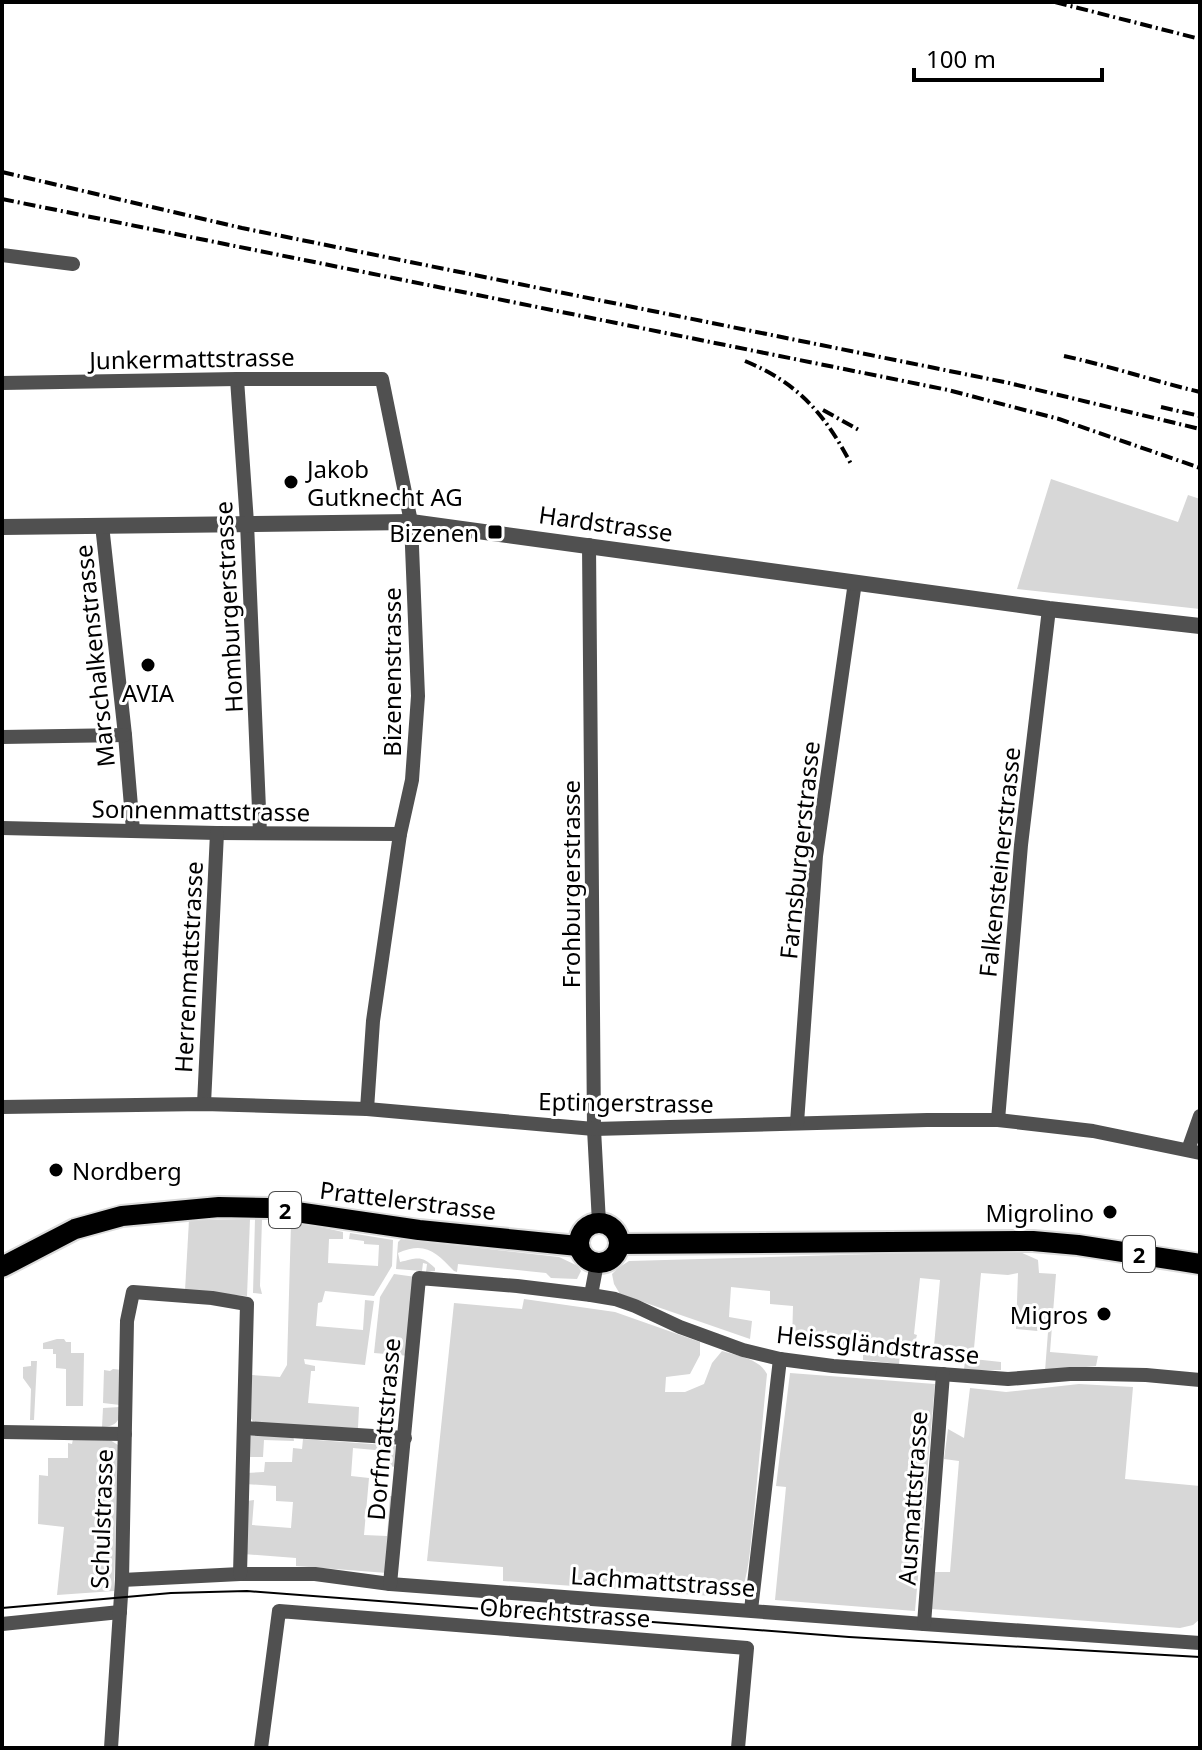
<svg xmlns="http://www.w3.org/2000/svg" width="1202" height="1750" font-family="'Noto Sans',sans-serif">
<style>
.green{fill:#d7d7d7}
.lines{fill:none;stroke-linecap:round;stroke-linejoin:round}
.primary-casing{stroke:#dbdbdb;stroke-width:24}
.minor{stroke:#505050;stroke-width:14}
.tertiary{stroke:#505050;stroke-width:16}
.primary{stroke:#000;stroke-width:20}
.tram{stroke:#000;stroke-width:2}
.rail{stroke:#000;stroke-width:4;stroke-dasharray:12 4 2 4;stroke-linecap:butt}
.poi-dot{fill:#000;stroke:#fff;stroke-width:3}
.labels{text-anchor:middle;dominant-baseline:central;stroke-width:6;stroke-linejoin:round;paint-order:stroke}
.shield{fill:#fff;stroke:#4c4c4c;stroke-width:2}
.shield-label{font-size:22px;font-weight:bold;fill:#000}
.street-label{font-size:24px;fill:#000;stroke:#fff}
.poi-label{font-size:24px;fill:#000;stroke:#fff;text-anchor:end}
</style>
<rect width="100%" height="100%" fill="#fff"/>
<g class="green">
<polygon points="1051,479 1178,522 1188,495 1200,499 1200,609 1017,589"/>
<polygon points="250,1219 247,1296 185,1291 189,1220"/>
<polygon points="255,1219 262,1219 260,1286 262,1294 253,1293"/>
<polygon points="291,1223 307,1224 343,1232 343,1239 329,1239 328,1263 378,1266 379,1245 364,1244 364,1241 349,1239 350,1233 393,1240 392,1266 374,1296 325,1291 322,1302 318,1303 316,1326 363,1330 365,1300 374,1301 365,1365 304,1359 305,1364 315,1366 315,1371 311,1371 308,1403 359,1407 358,1428 255,1425 249,1415 251,1375 280,1377 287,1365"/>
<path d="M401,1239L559,1257L578,1266L581,1271L577,1279L551,1278L546,1273L458,1264L457,1272L454,1271C436,1252 425,1241 398,1253L400,1262C418,1258 421,1255 435,1268V1271L426,1272L427,1264L423,1263L422,1271L396,1269L398,1242Z"/>
<polygon points="944,1252 1020,1252 1038,1260 1039,1273 1056,1274 1050,1352 1098,1356 1096,1366 1045,1371 1048,1332 1016,1329 1018,1273 1008,1275 981,1273 973,1359 1001,1362 1001,1370 964,1370 965,1360 933,1357 940,1280 920,1278 914,1334 917,1335 912,1354 900,1353 899,1364 863,1360 863,1348 828,1345 827,1330 823,1331 820,1345 792,1342 793,1306 770,1304 770,1291 731,1287 729,1317 752,1321 750,1339 620,1294 614,1284 612,1274 618,1268 629,1261"/>
<polygon points="394,1274 416,1277 410,1356 374,1353 380,1297"/>
<path d="M524,1299L615,1312L700,1342V1355L690,1374L666,1377L665,1392H685L704,1384L712,1363L722,1351C737,1356 759,1358 767,1374C762,1424 758,1474 753,1524C750,1548 749,1576 739,1598L503,1581V1567L427,1561L454,1303L522,1309Z"/>
<polygon points="57,1339 64,1339 66,1342 71,1342 71,1353 84,1353 83,1406 66,1406 66,1369 56,1368 56,1354 53,1354 53,1349 43,1349 43,1343"/>
<polygon points="31,1361 37,1361 34,1420 30,1420 31,1389 23,1378 23,1367 31,1366"/>
<polygon points="113,1369 122,1370 120,1405 103,1403 104,1370 110,1371"/>
<polygon points="790,1373 935,1384 915,1611 775,1600 786,1487 776,1486"/>
<polygon points="1079,1384 1133,1387 1125,1479 1200,1486 1200,1619 1193,1625 1180,1628 931,1609 935,1572 950,1572 959,1461 944,1459 948,1429 964,1438 970,1388 1006,1392"/>
<path d="M120,1407C120,1421 117,1426 102,1427L103,1408Z"/>
<polygon points="252,1434 293,1435 294,1441 264,1440 263,1457 250,1457 249,1437"/>
<polygon points="73,1439 110,1440 118,1445 114,1591 57,1595 64,1527 38,1524 39,1475 48,1476 48,1458 68,1458 68,1443 72,1444"/>
<polygon points="303,1439 399,1446 397,1467 385,1466 386,1451 353,1448 351,1476 369,1478 364,1535 387,1536 390,1496 393,1496 387,1573 296,1566 296,1558 243,1554 247,1501 254,1500 252,1525 291,1528 293,1502 276,1501 276,1486 245,1484 246,1473 264,1472 265,1462 292,1462 293,1448 302,1449"/>
</g>
<g class="lines">
<defs>
<g id="primary">
<circle cx="599" cy="1243" r="20"/>
<polyline points="619,1244 1033,1241 1078,1245 1200,1264"/>
<polyline points="2,1267 75,1229 122,1216 219,1207 269,1208 419,1230 578,1246"/>
</g>
</defs>
<use href="#primary" class="primary-casing"/>
<g class="minor">
<polyline points="2,255 73,264"/>
<polyline points="237,379 247,523 260,833"/>
<polyline points="2,383 237,379 382,379 411,522 418,696 412,780 400,834 373,1021 367,1109"/>
<polyline points="102,525 125,735 133,830"/>
<polyline points="589,545 594,1129 599,1223"/>
<polyline points="2,737 125,735"/>
<polyline points="2,828 217,833 400,834"/>
<polyline points="204,1104 217,833"/>
<polyline points="2,1107 204,1104 367,1109 594,1129 927,1120 998,1120 1093,1131 1200,1153"/>
<polyline points="998,1120 1021,845 1049,609"/>
<polyline points="797,1123 816,856 855,582"/>
<polyline points="1188,1150 1200,1116"/>
<polyline points="591,1295 597,1263"/>
<polyline points="244,1428 405,1438"/>
<polyline points="2,1432 125,1434"/>
<polyline points="122,1580 240,1574 315,1574 390,1584 924,1624 1200,1643"/>
<polyline points="390,1584 419,1278 517,1286 591,1295 615,1299 635,1306 680,1327 743,1350 780,1359 833,1366 1008,1379 1070,1374 1098,1374 1146,1375 1200,1380"/>
<polyline points="751,1610 780,1359"/>
<polyline points="2,1624 120,1612"/>
<polyline points="924,1624 943,1374"/>
<polyline points="111,1748 122,1580 127,1321 133,1292 212,1298 247,1304 240,1574"/>
<polyline points="261,1748 279,1611 747,1648 738,1748"/>
</g>
<polyline class="tertiary" points="2,527 411,522 1049,609 1200,626"/>
<use href="#primary" class="primary"/>
<polyline class="tram" points="2,1608 171,1593 247,1591 849,1637 1200,1657"/>
<g class="rail">
<polyline points="1055,2 1200,39"/>
<polyline points="2,172 242,228 1009,383 1200,429"/>
<polyline points="2,199 948,390 1059,419 1200,468"/>
<path d="M1064,356C1110,366 1154,381 1200,392"/>
<path d="M745,361C798,383 825,414 851,464"/>
<polyline points="1161,407 1200,416"/>
<polyline points="823,410 859,430"/>
</g>
</g>
<g class="poi-dot">
<circle cx="291" cy="482" r="8"/>
<rect x="487" y="524" width="16" height="16" rx="4"/>
<circle cx="148" cy="665" r="8"/>
<circle cx="56" cy="1170" r="8"/>
<circle cx="1110" cy="1212" r="8"/>
<circle cx="1104" cy="1314" r="8"/>
</g>
<g class="labels">
<g class="shield">
<rect x="269" y="1192" width="32" height="36" rx="6"/>
<rect x="1123" y="1236" width="32" height="36" rx="6"/>
</g>
<g class="shield-label">
<text x="285" y="1210">2</text>
<text x="1139" y="1254">2</text>
</g>
<g class="street-label">
<text transform="translate(192 358) rotate(-1)">Junkermattstrasse</text>
<text transform="translate(606 523) rotate(8)">Hardstrasse</text>
<text transform="translate(228 607) rotate(-93)">Homburgerstrasse</text>
<text transform="translate(94 656) rotate(-96)">Marschalkenstrasse</text>
<text transform="translate(391 672) rotate(-90)">Bizenenstrasse</text>
<text transform="translate(201 810) rotate(1)">Sonnenmattstrasse</text>
<text transform="translate(799 850) rotate(-84)">Farnsburgerstrasse</text>
<text transform="translate(999 862) rotate(-84)">Falkensteinerstrasse</text>
<text transform="translate(570 884) rotate(-90)">Frohburgerstrasse</text>
<text transform="translate(188 967) rotate(-87)">Herrenmattstrasse</text>
<text transform="translate(626 1102) rotate(1)">Eptingerstrasse</text>
<text transform="translate(408 1200) rotate(7)">Prattelerstrasse</text>
<text transform="translate(878 1344) rotate(6)">Heissgländstrasse</text>
<text transform="translate(383 1429) rotate(-85)">Dorfmattstrasse</text>
<text transform="translate(912 1498) rotate(-86)">Ausmattstrasse</text>
<text transform="translate(101 1519) rotate(-88)">Schulstrasse</text>
<text transform="translate(663 1581) rotate(4)">Lachmattstrasse</text>
<text transform="translate(565 1612) rotate(4)">Obrechtstrasse</text>
</g>
<g class="poi-label">
<text x="307" y="468" text-anchor="start">Jakob<tspan x="307" dy="28">Gutknecht AG</tspan></text>
<text x="479" y="532">Bizenen</text>
<text x="148" y="692" text-anchor="middle">AVIA</text>
<text x="72" y="1170" text-anchor="start">Nordberg</text>
<text x="1094" y="1212">Migrolino</text>
<text x="1088" y="1314">Migros</text>
</g>
</g>
<rect width="1202" height="1750" fill="none" stroke="#000000" stroke-width="8"/>
<path d="M914 68v12h188v-12" fill="none" stroke="#000000" stroke-width="4"/>
<text x="926" y="68" font-size="24" fill="#000000" stroke="#ffffff" stroke-width="6" paint-order="stroke">100 m</text>
</svg>
